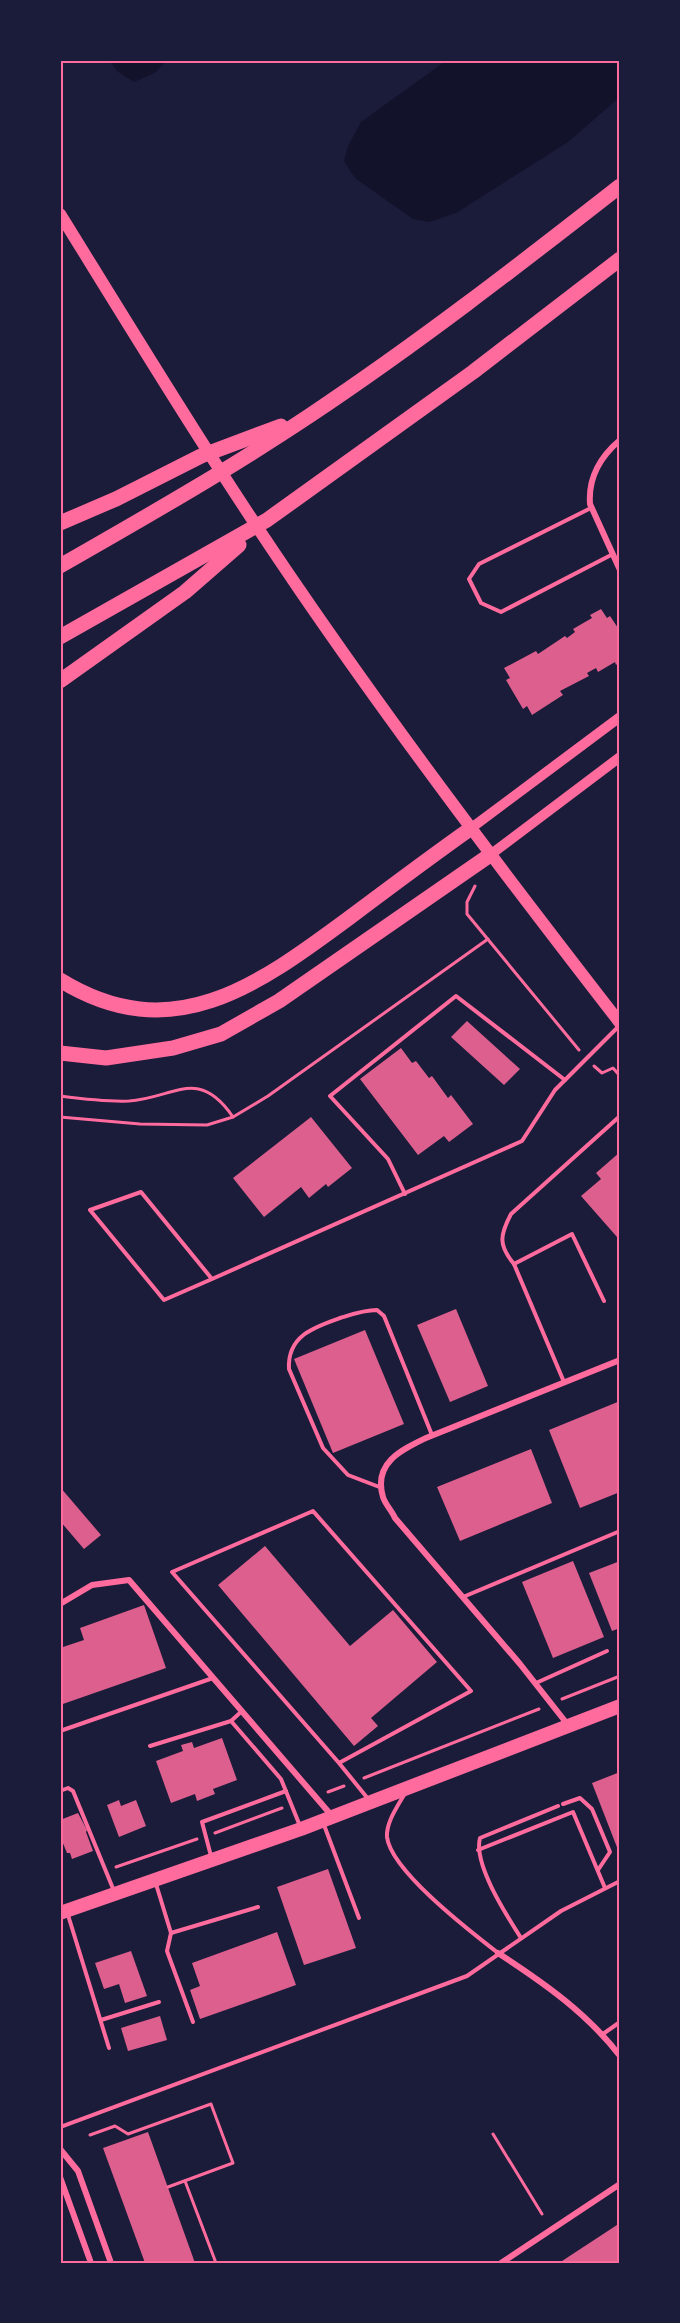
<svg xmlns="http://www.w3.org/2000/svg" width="680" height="2323" font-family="Quicksand,sans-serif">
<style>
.water{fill:#12122b}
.building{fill:#dd5f8e}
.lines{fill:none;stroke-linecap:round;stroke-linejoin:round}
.path{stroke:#ff6b9d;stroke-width:3}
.service{stroke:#ff6b9d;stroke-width:4}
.minor{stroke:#ff6b9d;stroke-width:6}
.tertiary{stroke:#ff6b9d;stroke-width:10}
.secondary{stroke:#ff6b9d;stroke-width:12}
.primary{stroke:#ff6b9d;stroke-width:14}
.motorway{stroke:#ff6b9d;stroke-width:15}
.neatline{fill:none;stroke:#ff6b9d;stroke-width:2}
</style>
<rect width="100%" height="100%" fill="#1b1b3a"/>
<g class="water">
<polygon points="109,60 167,60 156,72 134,82 117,71"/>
<polygon points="447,60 620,60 620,97 568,142 456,213 429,222 413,219 355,178 344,161 348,146 361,122"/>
</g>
<g class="building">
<polygon points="601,609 607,618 610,616 620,631 620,662 616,665 615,662 598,672 596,668 587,673 589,676 560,691 563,695 532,715 527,706 523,709 506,680 510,678 504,668 536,651 538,654 565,636 567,638 575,632 573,629 592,618 590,615"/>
<polygon points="467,1021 520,1069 504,1085 451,1037"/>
<polygon points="401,1048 412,1063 416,1061 429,1078 432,1076 448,1098 451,1095 473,1124 449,1142 444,1136 418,1155 360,1079"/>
<polygon points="311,1117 352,1168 328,1187 326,1184 309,1198 301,1187 264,1217 233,1178"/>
<polygon points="620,1152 620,1234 617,1237 581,1196 601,1179 596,1173"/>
<polygon points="456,1309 488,1386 450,1402 417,1325"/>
<polygon points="365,1330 404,1424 333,1453 294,1359"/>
<polygon points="620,1401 620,1492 580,1508 549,1430"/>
<polygon points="531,1449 552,1503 460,1541 437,1487"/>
<polygon points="60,1487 101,1535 84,1549 60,1521"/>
<polygon points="265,1546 350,1646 393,1610 437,1662 371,1718 378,1726 354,1746 218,1585"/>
<polygon points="573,1561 604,1637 553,1658 522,1582"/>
<polygon points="620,1561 620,1628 612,1631 589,1573"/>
<polygon points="144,1605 166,1668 60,1705 60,1648 84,1640 80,1628"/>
<polygon points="222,1738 237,1780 213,1789 215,1794 197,1801 195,1794 171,1803 156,1761 183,1751 181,1745 192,1742 194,1748"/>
<polygon points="620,1772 620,1855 592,1783"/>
<polygon points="119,1800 121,1806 136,1800 146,1826 119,1837 107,1805"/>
<polygon points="78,1813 87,1830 86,1832 93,1851 72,1859 70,1853 67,1853 60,1836 60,1820"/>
<polygon points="328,1869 356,1948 304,1965 277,1887"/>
<polygon points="277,1932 296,1985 200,2019 190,1990 200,1986 192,1963"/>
<polygon points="131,1951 147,1996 125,2003 119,1984 104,1989 95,1963"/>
<polygon points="160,2016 167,2040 128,2051 121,2028"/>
<polygon points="148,2132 195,2263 145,2263 103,2148"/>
<polygon points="620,2223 620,2263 559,2263"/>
</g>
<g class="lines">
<g class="path">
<polyline points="475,886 467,902 467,914 579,1050"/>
<polyline points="594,1066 602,1073 613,1068 620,1076"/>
<path d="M60,1096C83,1099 106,1102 129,1101C174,1098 198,1066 233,1117"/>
<polyline points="60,1117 140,1124 207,1125 233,1117 268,1096 488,939"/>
<polyline points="562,1699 620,1676"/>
<polyline points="364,1778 539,1709"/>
<polyline points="328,1792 344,1786"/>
<polyline points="215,1833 282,1808"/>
<polyline points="116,1867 197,1839"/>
<polyline points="493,2134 542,2214"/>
<polyline points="90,2135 115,2126 128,2134 211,2104 233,2163 168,2187"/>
<polyline points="185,2181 216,2263"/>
</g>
<g class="service">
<polyline points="591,508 479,564 469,579 481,603 501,612 613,554"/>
<polyline points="405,1194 388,1159 330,1096 456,996 565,1080"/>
<polyline points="514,1264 572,1234 604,1301"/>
<polyline points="212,1279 141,1192 90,1210 164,1300 212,1279 522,1141 555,1090 619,1026"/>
<path d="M564,1382L514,1264C498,1245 500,1235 511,1214L620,1116"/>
<path d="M382,1488L348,1475L323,1448L289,1369C287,1336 314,1327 340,1318C353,1314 364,1310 377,1310L384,1316L432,1435"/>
<polyline points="463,1597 620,1531"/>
<polyline points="536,1683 607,1651"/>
<polyline points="231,1721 242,1711"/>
<polyline points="60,1731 213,1678"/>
<polyline points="150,1746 231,1721 281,1779 300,1826"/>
<polyline points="339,1763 471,1691 313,1511 172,1572 339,1763 369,1800"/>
<polyline points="60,1791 68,1788 73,1791 114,1891"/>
<path d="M404,1795C397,1807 386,1823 387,1837C391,1871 471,1932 498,1953"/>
<polyline points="563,1804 580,1798 592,1809 610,1852 598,1870"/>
<polyline points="324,1825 359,1918"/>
<polyline points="478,1850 573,1812 605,1888"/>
<polyline points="211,1856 202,1822 286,1791"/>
<polyline points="156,1884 171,1933 258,1907"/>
<polyline points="68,1915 109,2048"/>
<polyline points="171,1933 167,1951 193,2022"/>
<path d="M521,1938C507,1916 473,1864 480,1838L558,1806"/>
<polyline points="101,2020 159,2002"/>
<polyline points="603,2034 620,2022"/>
<polyline points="60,2127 467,1976 561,1911 620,1881"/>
</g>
<g class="minor">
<path d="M620,440C600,457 588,477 590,504L620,570"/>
<polyline points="60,1604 92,1585 129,1580 332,1816"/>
<path d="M568,1725L520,1664L395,1518C392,1511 385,1504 383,1497C373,1463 401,1450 426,1438L620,1360"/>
<path d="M498,1953C544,1983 587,2013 620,2056"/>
<polyline points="60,2149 78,2171 111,2263"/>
<polyline points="60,2177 91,2263"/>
<polyline points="501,2263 620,2184"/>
</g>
<g class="tertiary">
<polyline points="470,829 620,717"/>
<polyline points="490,855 620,757"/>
</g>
<path class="secondary" d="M60,214C138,340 215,467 299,589C401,738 510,881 620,1023"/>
<polyline class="primary" points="60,1913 301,1829 620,1706"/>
<g class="motorway">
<polyline points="60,523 116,499 201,456 281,426"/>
<path d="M60,566C144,518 228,470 309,416C417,344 519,265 620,186"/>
<polyline points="60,637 267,520 473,372 620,259"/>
<polyline points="60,681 185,592 239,545"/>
<path d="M60,980C172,1049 257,986 349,918C389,888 429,858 470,829"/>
<polyline points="60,1053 106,1058 173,1048 221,1034 279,1001 490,855"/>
</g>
</g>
<rect width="680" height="2323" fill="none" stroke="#1b1b3a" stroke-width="123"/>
<rect x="62" y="62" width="556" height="2200" class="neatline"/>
</svg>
